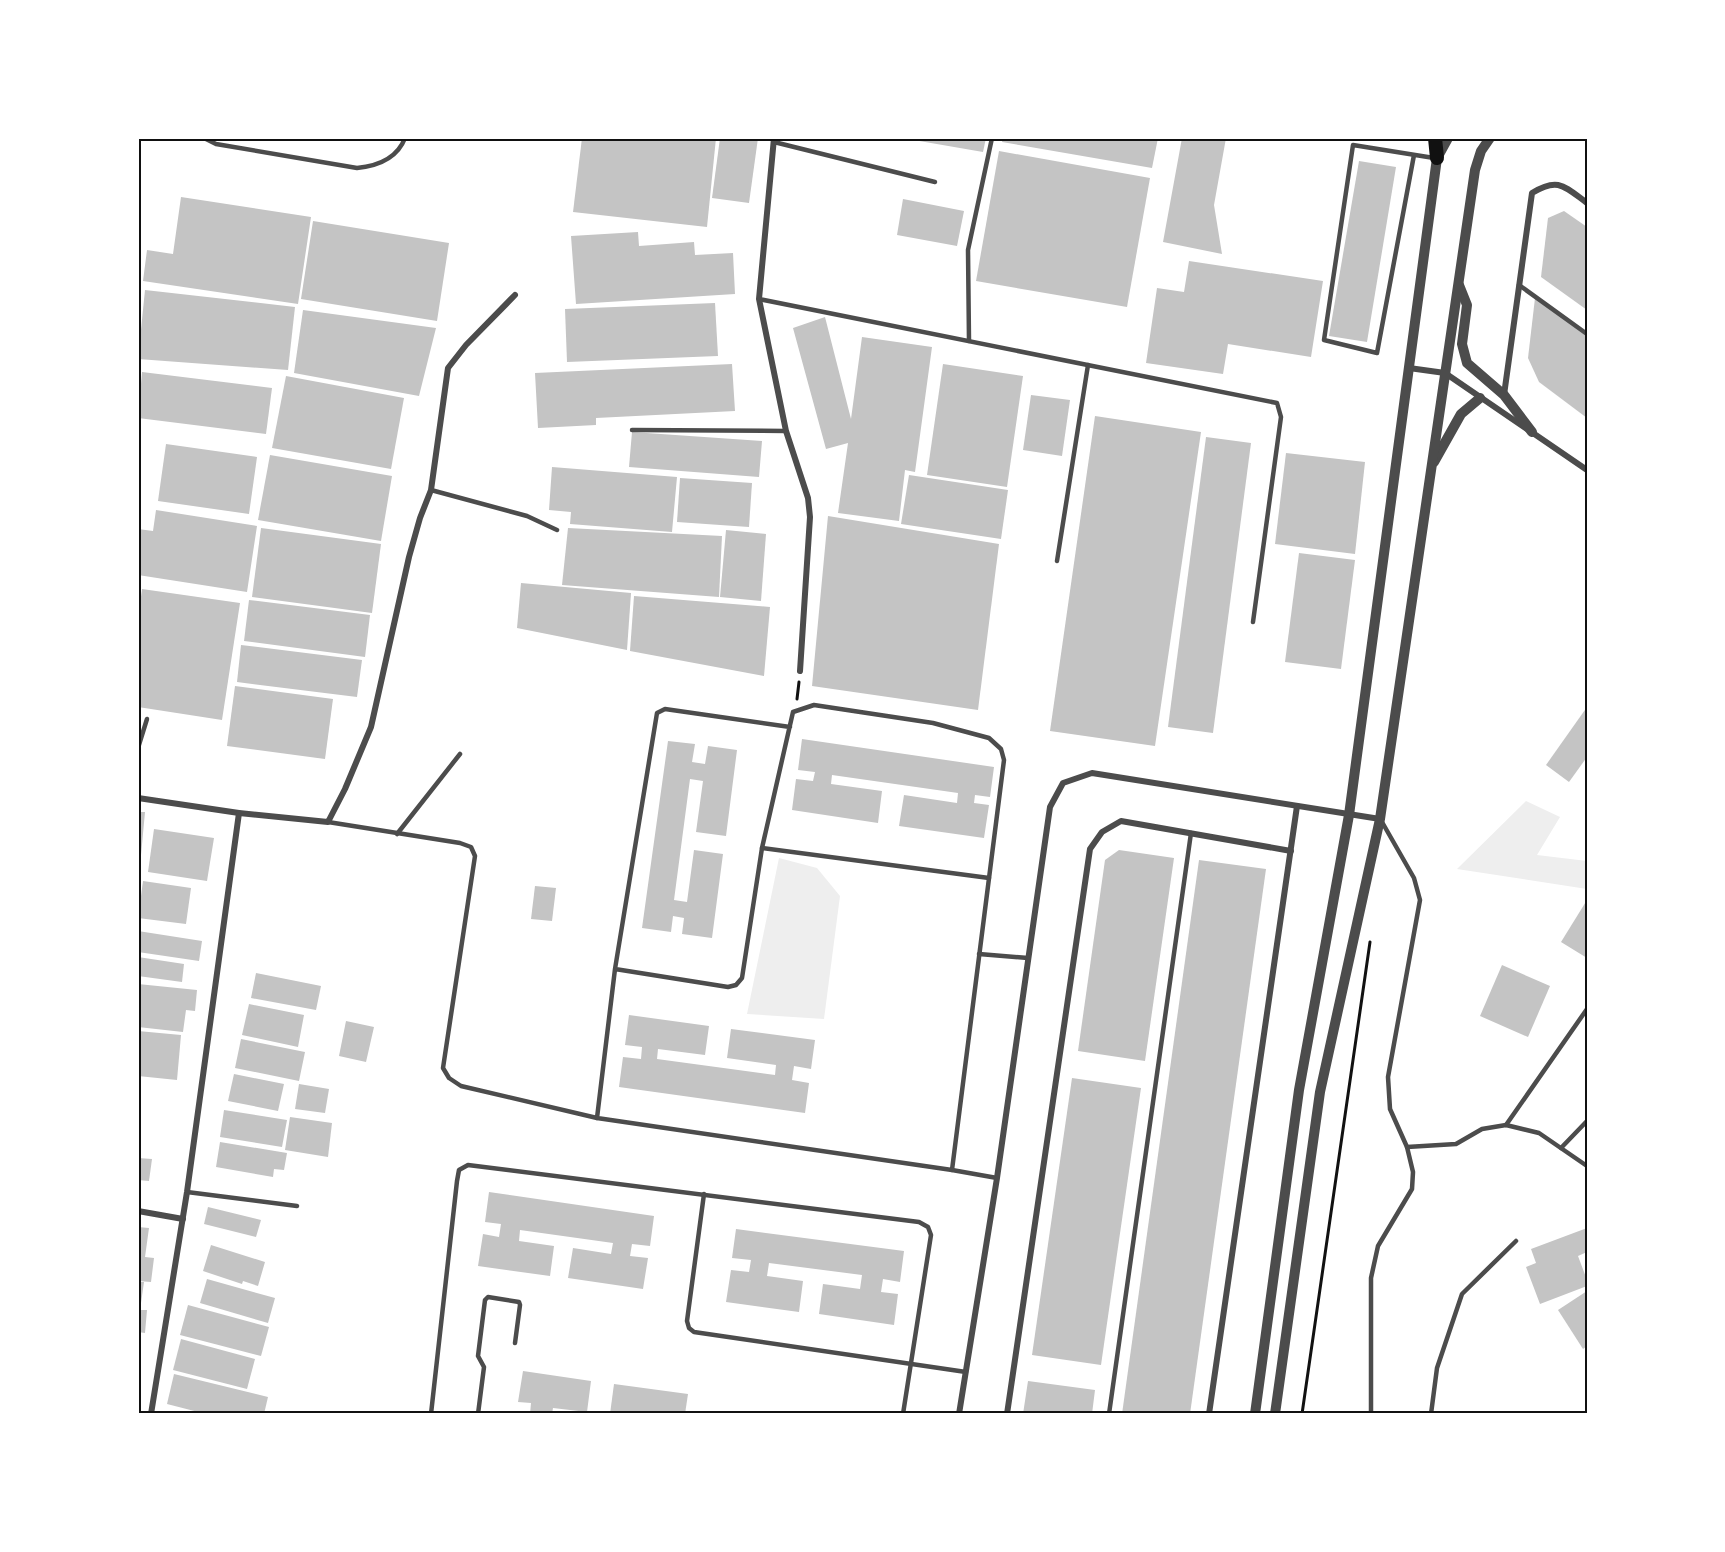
<svg xmlns="http://www.w3.org/2000/svg" width="1725" height="1552" font-family="'Varela Round',sans-serif">
<style>
.green{fill:#eee}
.building{fill:#c4c4c4}
.lines{fill:none;stroke-linecap:round;stroke-linejoin:round}
.path{stroke:#111;stroke-width:3}
.service{stroke:#4c4c4c;stroke-width:4.5}
.minor{stroke:#4c4c4c;stroke-width:6}
.tertiary{stroke:#4c4c4c;stroke-width:10}
.primary{stroke:#111;stroke-width:14}
.neatline{fill:none;stroke:#111;stroke-width:2}
</style>
<rect width="100%" height="100%" fill="#fff"/>
<g class="green">
<polygon points="1526,801 1560,817 1537,855 1587,861 1587,889 1457,869"/>
<polygon points="779,858 817,868 840,896 824,1019 747,1014"/>
</g>
<g class="building">
<polygon points="582,138 716,138 707,227 573,212"/>
<polygon points="720,138 758,138 749,203 712,198"/>
<polygon points="902,138 986,138 983,152"/>
<polygon points="1003,138 1158,138 1152,168 1002,142"/>
<polygon points="1182,138 1226,138 1214,205 1222,254 1163,242"/>
<polygon points="999,151 1150,178 1127,307 976,281"/>
<polygon points="1359,161 1396,167 1367,342 1329,336"/>
<polygon points="181,197 311,217 298,304 143,281 147,250 173,254"/>
<polygon points="903,199 964,211 957,246 897,235"/>
<polygon points="1564,211 1587,227 1587,310 1541,277 1548,218"/>
<polygon points="313,221 449,243 437,321 301,299"/>
<polygon points="638,232 639,246 694,242 695,255 733,253 735,294 576,304 571,236"/>
<polygon points="1189,261 1323,281 1311,357 1228,344 1223,374 1146,363 1157,288 1184,292"/>
<polygon points="145,290 295,307 288,370 138,359"/>
<polygon points="1535,298 1587,336 1587,418 1539,382 1528,358"/>
<polygon points="715,303 718,356 567,362 565,309"/>
<polygon points="303,310 436,328 419,396 294,373"/>
<polygon points="825,317 851,419 862,337 932,347 915,472 905,470 899,521 838,513 848,443 826,449 793,328"/>
<polygon points="732,364 735,411 596,418 596,425 538,428 535,373"/>
<polygon points="943,364 1023,376 1007,487 927,475"/>
<polygon points="142,372 272,388 266,434 138,418"/>
<polygon points="286,376 404,398 391,469 272,448"/>
<polygon points="1031,395 1070,400 1062,456 1023,450"/>
<polygon points="1095,416 1201,432 1155,746 1050,731"/>
<polygon points="632,432 762,441 759,477 629,467"/>
<polygon points="1206,437 1251,443 1213,733 1168,727"/>
<polygon points="166,444 257,457 249,514 158,501"/>
<polygon points="1286,453 1365,462 1355,554 1275,544"/>
<polygon points="270,455 392,476 381,541 258,520"/>
<polygon points="552,467 677,477 672,532 570,524 571,512 549,510"/>
<polygon points="909,475 1008,490 1001,539 901,524"/>
<polygon points="680,478 752,483 749,527 677,522"/>
<polygon points="156,510 257,526 247,592 138,575 138,529 153,531"/>
<polygon points="828,516 999,544 978,710 812,686"/>
<polygon points="261,528 381,544 372,613 252,597"/>
<polygon points="568,528 722,536 719,597 562,585"/>
<polygon points="726,530 766,534 761,601 720,597"/>
<polygon points="1299,553 1355,560 1341,669 1285,662"/>
<polygon points="521,583 631,593 627,650 517,628"/>
<polygon points="142,589 240,603 222,720 138,707 138,619"/>
<polygon points="634,596 770,607 764,676 630,651"/>
<polygon points="249,600 370,615 365,657 244,641"/>
<polygon points="241,645 362,660 357,697 237,682"/>
<polygon points="235,686 333,699 325,759 227,746"/>
<polygon points="1587,707 1587,757 1569,782 1546,765"/>
<polygon points="802,739 994,767 990,797 975,795 974,803 989,805 984,838 899,826 904,795 957,803 958,793 832,775 831,784 882,791 878,823 792,810 796,779 813,781 815,772 798,770"/>
<polygon points="668,741 695,744 692,762 705,764 708,746 737,750 726,836 696,832 703,781 690,779 674,900 687,902 694,850 723,854 712,938 682,934 684,918 673,916 671,932 642,928"/>
<polygon points="138,812 145,812 140,866 138,866"/>
<polygon points="154,829 214,838 207,881 148,872"/>
<polygon points="1119,850 1174,858 1145,1061 1078,1051 1105,860"/>
<polygon points="1199,860 1266,869 1190,1414 1122,1414"/>
<polygon points="143,881 191,888 186,924 138,918"/>
<polygon points="535,886 556,888 552,921 531,919"/>
<polygon points="1587,900 1587,958 1561,942"/>
<polygon points="138,931 202,941 199,961 138,952"/>
<polygon points="138,957 184,964 182,982 138,976"/>
<polygon points="1502,965 1550,986 1528,1037 1480,1016"/>
<polygon points="256,973 321,986 316,1010 251,998"/>
<polygon points="138,984 197,990 195,1011 186,1010 183,1032 138,1027"/>
<polygon points="249,1004 304,1015 298,1047 242,1035"/>
<polygon points="629,1015 709,1026 705,1055 658,1049 657,1059 775,1075 776,1065 727,1058 731,1029 815,1040 811,1069 794,1066 792,1080 809,1083 805,1113 619,1087 623,1057 641,1059 642,1047 625,1045"/>
<polygon points="346,1021 374,1027 366,1062 339,1056"/>
<polygon points="138,1031 181,1035 177,1080 138,1076"/>
<polygon points="241,1039 305,1052 299,1081 235,1068"/>
<polygon points="234,1074 284,1084 278,1111 228,1101"/>
<polygon points="1072,1078 1141,1088 1101,1365 1032,1355"/>
<polygon points="299,1084 329,1089 325,1113 295,1109"/>
<polygon points="224,1110 287,1120 282,1147 220,1137"/>
<polygon points="290,1117 332,1123 328,1157 285,1150"/>
<polygon points="220,1142 287,1153 284,1170 274,1169 273,1177 216,1167"/>
<polygon points="138,1158 152,1159 149,1181 138,1180"/>
<polygon points="489,1192 654,1216 650,1246 632,1244 630,1256 648,1258 643,1289 568,1278 573,1248 611,1254 613,1243 520,1230 519,1241 554,1246 550,1276 478,1266 483,1234 499,1237 501,1224 485,1222"/>
<polygon points="208,1207 261,1220 256,1237 204,1224"/>
<polygon points="138,1227 149,1228 145,1257 154,1258 151,1282 138,1281"/>
<polygon points="1587,1228 1587,1252 1578,1256 1587,1280 1587,1286 1540,1304 1526,1267 1536,1263 1531,1249"/>
<polygon points="736,1229 904,1251 900,1282 883,1279 881,1292 898,1294 894,1325 819,1314 823,1284 860,1289 862,1275 769,1263 767,1276 803,1281 799,1312 726,1302 731,1270 749,1272 751,1260 732,1258"/>
<polygon points="211,1245 265,1262 258,1286 243,1281 242,1284 203,1271"/>
<polygon points="207,1279 275,1298 268,1323 200,1303"/>
<polygon points="138,1282 144,1282 140,1310 147,1310 145,1333 138,1332"/>
<polygon points="1587,1291 1587,1346 1583,1349 1558,1310"/>
<polygon points="188,1305 269,1327 261,1356 180,1335"/>
<polygon points="181,1339 255,1359 247,1389 173,1370"/>
<polygon points="523,1371 591,1381 587,1412 553,1408 552,1414 530,1414 531,1403 518,1402"/>
<polygon points="174,1374 268,1397 264,1414 206,1414 167,1404"/>
<polygon points="1028,1381 1095,1390 1092,1414 1023,1414"/>
<polygon points="614,1384 688,1394 685,1414 610,1414"/>
</g>
<g class="lines">
<g class="path">
<polyline points="797,699 799,682"/>
<polyline points="1302,1414 1370,942"/>
</g>
<g class="service">
<path d="M204,138L216,144L357,168C377,166 397,159 405,138"/>
<polyline points="774,142 935,182"/>
<polyline points="1414,155 1377,353 1324,340 1353,145 1434,158"/>
<polyline points="1519,285 1587,334"/>
<polyline points="759,299 1277,403 1281,417 1253,622"/>
<polyline points="969,341 968,250 992,138"/>
<polyline points="632,430 786,431"/>
<polyline points="431,490 527,516 557,530"/>
<polyline points="1057,561 1088,365"/>
<polyline points="138,748 147,719"/>
<polyline points="328,822 460,843 471,847 475,856 443,1068 449,1078 461,1086 597,1118"/>
<polyline points="397,834 460,754"/>
<polyline points="762,848 989,878"/>
<polyline points="979,954 1028,958"/>
<polyline points="615,969 728,987 736,985 742,978 762,848 793,712 814,705 933,723 989,738 1001,749 1004,760 952,1170 597,1118 615,969 657,713 665,709 790,727"/>
<polyline points="1506,1125 1587,1009"/>
<polyline points="1407,1147 1456,1144 1482,1129 1506,1125 1539,1133 1587,1166"/>
<polyline points="1561,1148 1587,1121"/>
<polyline points="952,1170 997,1178"/>
<polyline points="187,1192 297,1206"/>
<polyline points="704,1194 687,1321 689,1328 694,1332 966,1372"/>
<polyline points="431,1414 457,1181 459,1170 468,1165 919,1222 928,1227 931,1235 903,1414"/>
<polyline points="478,1414 484,1367 478,1356 485,1300 488,1297 519,1302 520,1305 515,1343"/>
<polyline points="1109,1414 1191,833"/>
<polyline points="1371,1414 1371,1278 1378,1246 1412,1189 1413,1172 1407,1147 1390,1109 1388,1077 1420,900 1414,878 1382,822"/>
<polyline points="1431,1414 1437,1368 1462,1294 1516,1241"/>
</g>
<g class="minor">
<polyline points="774,138 759,299 786,431 808,498 810,517 800,671"/>
<polyline points="1409,368 1445,373 1587,470"/>
<path d="M1504,395L1532,193C1558,177 1564,186 1587,203"/>
<polyline points="138,798 239,813 328,822 345,789 371,727 409,557 420,518 431,490 448,368 466,345 515,295"/>
<polyline points="138,1211 183,1219"/>
<polyline points="151,1414 187,1192 239,813"/>
<polyline points="959,1414 997,1178 1050,807 1063,783 1092,773 1380,819"/>
<polyline points="1007,1414 1090,849 1102,832 1121,821 1291,851"/>
<polyline points="1209,1414 1297,806"/>
</g>
<g class="tertiary">
<polyline points="1459,285 1467,305 1462,344 1467,363 1504,395 1532,432"/>
<polyline points="1434,462 1461,414 1480,398"/>
<polyline points="1255,1414 1299,1090 1349,815 1437,158 1448,138"/>
<polyline points="1275,1414 1320,1092 1380,819 1475,170 1481,151 1490,138"/>
</g>
<polyline class="primary" points="1435,138 1437,158"/>
</g>
<rect width="1725" height="1552" fill="none" stroke="#ffffff" stroke-width="279"/>
<rect x="140" y="140" width="1446" height="1272" class="neatline"/>
</svg>
